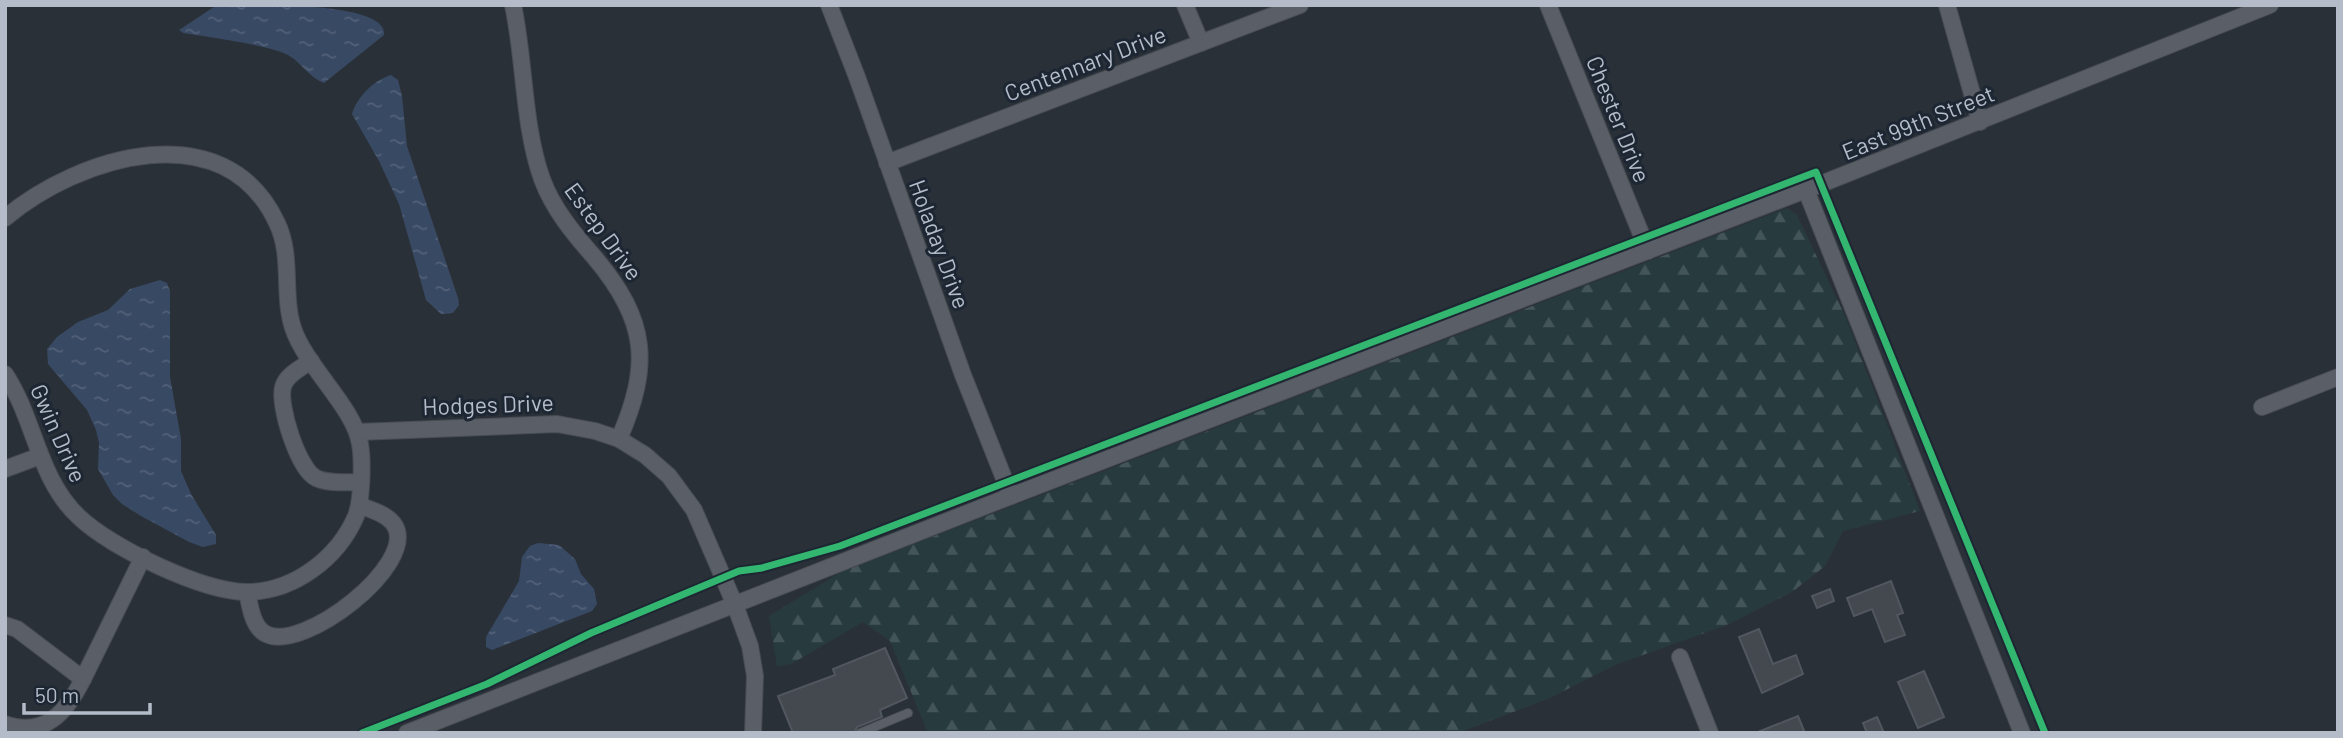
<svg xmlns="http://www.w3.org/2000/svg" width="2343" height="738" font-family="Barlow,sans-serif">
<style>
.forest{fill:url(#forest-firs)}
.water{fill:url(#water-ripples)}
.building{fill:#444950;stroke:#52575f;stroke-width:2}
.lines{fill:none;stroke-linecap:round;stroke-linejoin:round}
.lane-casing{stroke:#484c53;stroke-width:10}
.street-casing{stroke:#484c53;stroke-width:18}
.lane{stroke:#5a5e66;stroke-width:8}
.street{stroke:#5a5e66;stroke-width:16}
.cycleway-casing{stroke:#1d2633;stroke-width:11}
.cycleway{stroke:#33b770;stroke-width:7}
.labels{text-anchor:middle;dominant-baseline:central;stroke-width:6;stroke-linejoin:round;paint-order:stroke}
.street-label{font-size:23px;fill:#b4bcc9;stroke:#1d2633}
</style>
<defs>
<pattern id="forest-firs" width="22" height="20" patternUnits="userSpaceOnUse" patternTransform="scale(1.75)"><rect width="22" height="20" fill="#273a3e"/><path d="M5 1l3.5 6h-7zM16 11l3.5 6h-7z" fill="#445559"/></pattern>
<pattern id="water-ripples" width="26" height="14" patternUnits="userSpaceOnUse" patternTransform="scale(1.75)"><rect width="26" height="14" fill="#384963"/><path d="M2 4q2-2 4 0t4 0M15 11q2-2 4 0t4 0" fill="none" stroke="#526178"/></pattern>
</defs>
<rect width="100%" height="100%" fill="#2a3038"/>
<polygon class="forest" points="1787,208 1797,215 1846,318 1920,511 1843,531 1825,566 1792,592 1727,625 1615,665 1550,698 1458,733 928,733 890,641 863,622 791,664 777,666 769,616 841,572"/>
<g class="water">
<path d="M217,5C244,5 389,0 384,35L324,83C310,78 302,64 290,56C271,45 207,37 183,33L179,30Z"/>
<path d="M391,75L398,80L402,96L407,146L458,298L459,305L453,313L441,314L426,300L399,204L379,161L352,114C357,97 374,80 391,75Z"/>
<polygon points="160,280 167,283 170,291 170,377 181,439 181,471 191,494 216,535 216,544 203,547 189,542 141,516 122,504 113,495 98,469 99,443 96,430 87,410 48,364 47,349 57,337 78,322 108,310 130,289"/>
<polygon points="538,543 559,545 575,559 581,574 594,589 597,604 592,611 492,650 486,647 486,637 519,581 522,557 530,546"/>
</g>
<g class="building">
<polygon points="1891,581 1903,613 1897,615 1905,635 1885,642 1872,609 1854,616 1847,598"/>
<polygon points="1830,589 1834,601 1817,608 1812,596"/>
<polygon points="1759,629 1773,664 1796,655 1803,674 1762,693 1739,637"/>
<polygon points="885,648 907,698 880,710 882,717 857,727 854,733 793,733 778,696 835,675 833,669"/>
<polygon points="1924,671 1944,717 1918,728 1898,682"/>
<polygon points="1798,716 1805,733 1758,733 1758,732"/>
<polygon points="1877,717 1884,733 1867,733 1863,723"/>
</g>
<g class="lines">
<defs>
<polyline id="lane" points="860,733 908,713"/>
<g id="street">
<path d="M513,5C525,61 523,126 542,179C553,209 574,234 595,258C648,321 651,365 619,439"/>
<polyline points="829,5 857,77 963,375 1011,496"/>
<polyline points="1185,5 1201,43"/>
<polyline points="1548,5 1648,251"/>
<polyline points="1947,5 1980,122"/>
<polyline points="887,163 1300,5"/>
<polyline points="1806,190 2022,733"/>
<path d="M5,218C79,156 225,111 277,223C293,256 282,294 293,328C306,367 354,407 360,444C363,461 362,500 356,516C338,558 294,592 246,592C201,591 112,548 79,517C38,479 35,419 5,374"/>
<path d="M311,361C301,368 286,375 283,387C278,405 298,469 316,478C329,484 346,482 360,482"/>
<polyline points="2262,407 2338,377"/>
<polyline points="358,432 557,424 595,431 619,439 645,455 669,476 694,510 735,605 750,646 755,676 753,733"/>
<polyline points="5,469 40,456"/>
<path d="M247,592C250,605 252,627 266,634C303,653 417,565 395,526C388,514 371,510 359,505"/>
<path d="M5,625L17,629L83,679C67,711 46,738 5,724"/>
<polyline points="1680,657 1710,733"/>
<polyline points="83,679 143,557"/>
<polyline points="407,733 1011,496 1821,184 2270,5"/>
</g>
</defs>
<use href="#lane" class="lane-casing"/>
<use href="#street" class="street-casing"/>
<use href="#lane" class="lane"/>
<use href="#street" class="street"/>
<defs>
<polyline id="cycleway" points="362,733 487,684 591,633 739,571 762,568 840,546 1816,172 2045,733"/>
</defs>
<use href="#cycleway" class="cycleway-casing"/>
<use href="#cycleway" class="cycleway"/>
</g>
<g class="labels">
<g class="street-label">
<text transform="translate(1085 63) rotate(-21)">Centennary Drive</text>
<text transform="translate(1619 119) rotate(68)">Chester Drive</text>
<text transform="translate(1918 122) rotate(-22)">East 99th Street</text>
<text transform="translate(604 231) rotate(54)">Estep Drive</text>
<text transform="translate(940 244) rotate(70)">Holaday Drive</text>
<text transform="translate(488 404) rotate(-2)">Hodges Drive</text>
<text transform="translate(59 433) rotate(66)">Gwin Drive</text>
</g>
</g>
<rect width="2343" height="738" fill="none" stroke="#b4bcc9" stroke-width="14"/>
<path d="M24 703v10h126v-10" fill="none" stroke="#b4bcc9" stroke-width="3.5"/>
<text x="35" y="703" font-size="21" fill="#b4bcc9" stroke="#1d2633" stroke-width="5" paint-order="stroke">50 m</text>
</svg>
